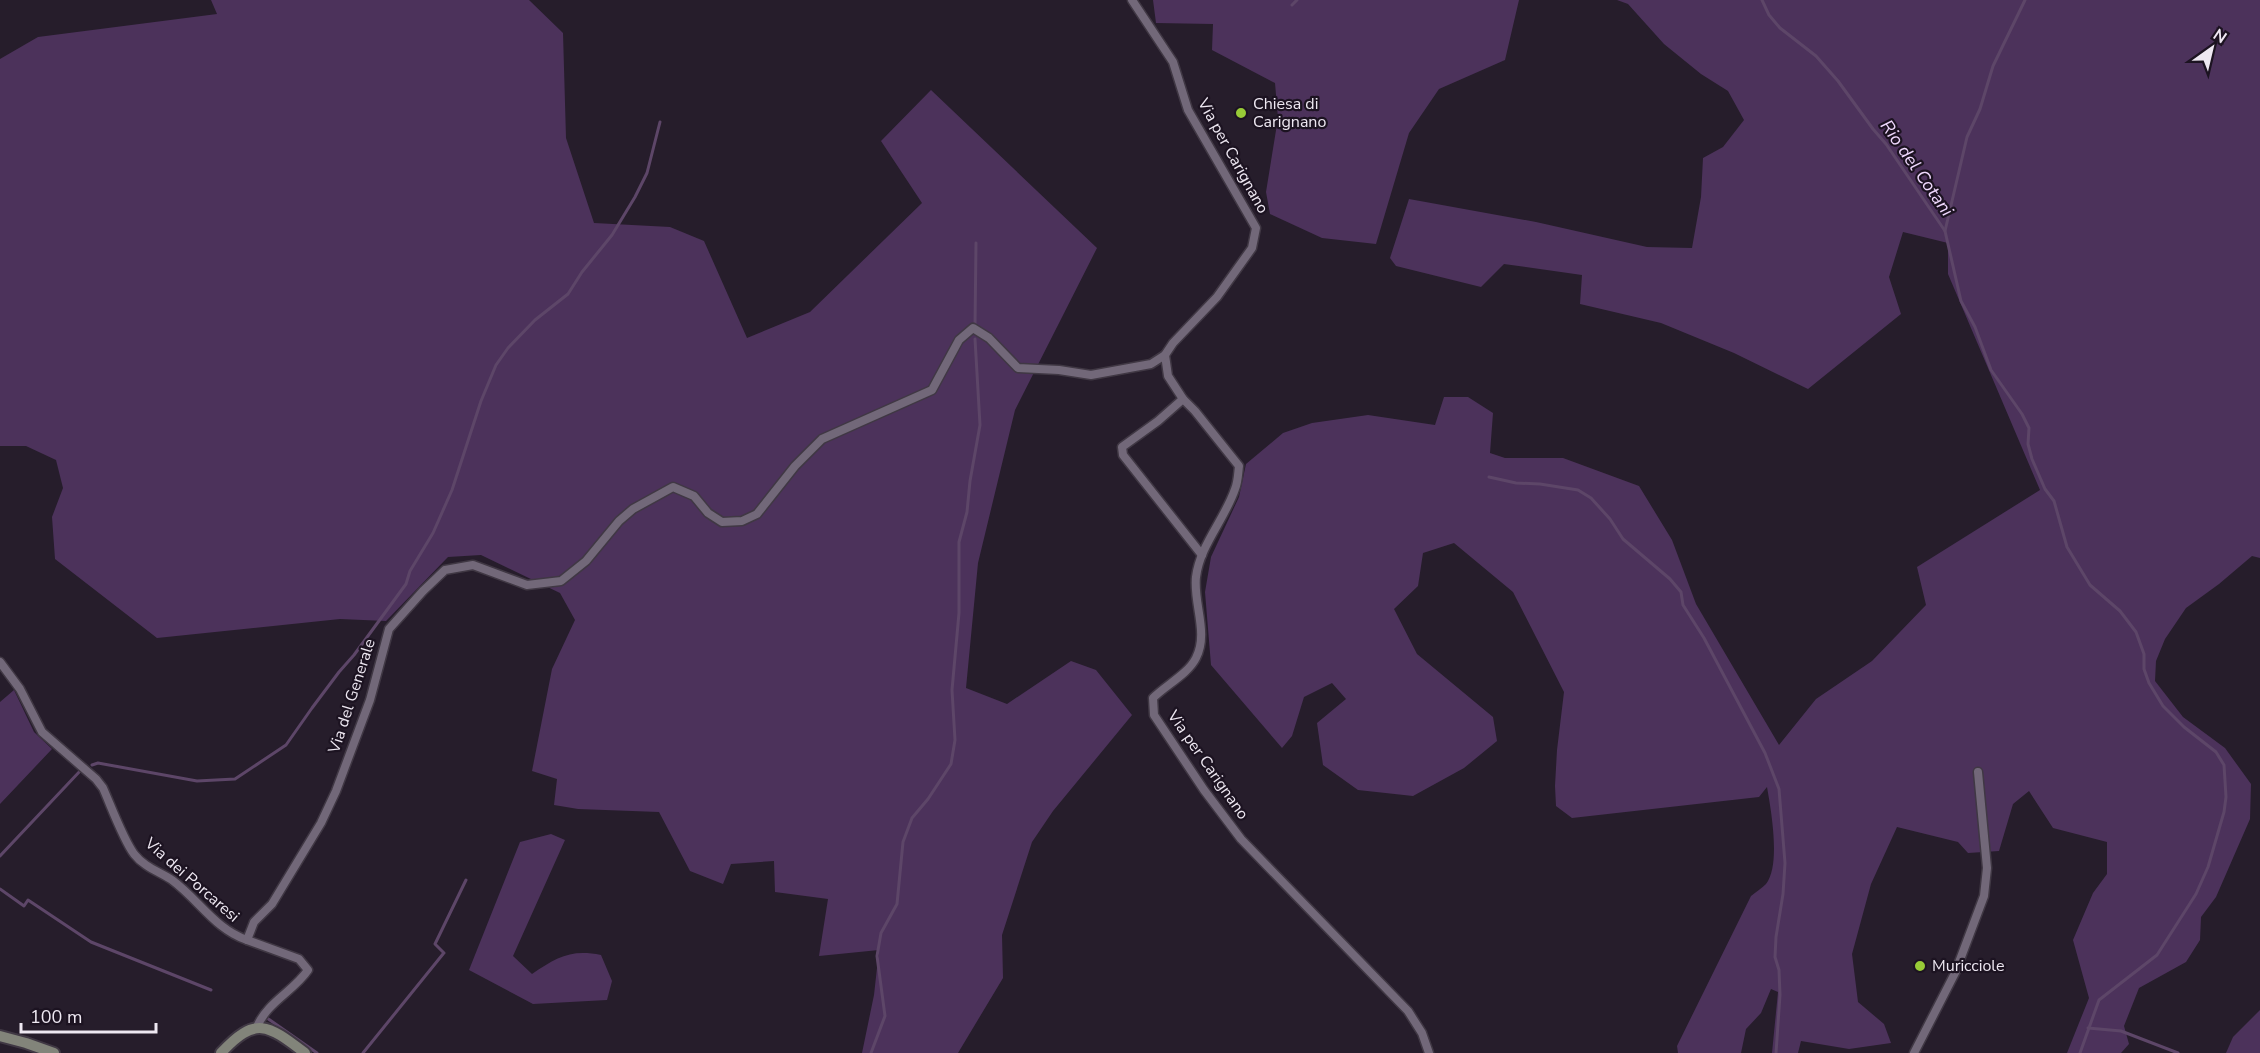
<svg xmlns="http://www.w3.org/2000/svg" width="2260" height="1053" font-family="'Nunito Sans',sans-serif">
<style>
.green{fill:#4c325b}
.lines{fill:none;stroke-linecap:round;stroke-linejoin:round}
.stream{stroke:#5d4668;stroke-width:3}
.street-casing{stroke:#403844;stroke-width:11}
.secondary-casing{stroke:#403844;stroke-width:14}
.street{stroke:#726879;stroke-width:8}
.secondary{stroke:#82847a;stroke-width:10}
.poi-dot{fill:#98cb37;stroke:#1c1321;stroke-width:2}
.labels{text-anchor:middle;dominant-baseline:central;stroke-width:4.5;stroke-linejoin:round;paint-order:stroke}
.poi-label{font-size:16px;fill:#eee8f2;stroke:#1c1321;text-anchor:start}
.street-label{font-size:16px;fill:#eee8f2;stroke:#1c1321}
.water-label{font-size:18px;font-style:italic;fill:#efd8fd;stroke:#1c1321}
</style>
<rect width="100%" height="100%" fill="#261d2b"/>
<g class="green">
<polygon points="211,0 529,0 563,33 566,138 594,223 670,227 704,241 747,338 810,312 922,203 881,141 931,90 1097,248 1015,410 978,563 966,688 1007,704 1071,661 1096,670 1132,715 1053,811 1032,842 1002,935 1003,978 958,1053 862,1053 874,995 879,950 819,956 828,899 775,892 774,861 731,864 723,884 690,871 659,812 578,809 554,805 557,779 532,771 552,669 575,620 560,593 481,555 448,557 386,621 340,619 157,638 55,559 52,517 63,488 56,460 26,446 0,446 0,59 38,37 217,14"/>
<polygon points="1153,0 1519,0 1505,60 1439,89 1409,133 1376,244 1322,238 1270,214 1266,192 1278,118 1275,83 1212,50 1213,24 1156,23"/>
<path d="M1617,0H2260V558L2252,556L2219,584L2186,608L2165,639L2156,661L2155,681L2183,717L2225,748L2251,784L2250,819L2216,897L2201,917L2200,940L2186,962L2139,988L2124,1026L2129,1044L2121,1053H2067L2089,998L2073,940L2093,893L2107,874V842L2053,828L2029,791L2013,804L1999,851L1968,853L1958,842L1897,827L1871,884L1852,954L1858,1002L1884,1024L1891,1043L1849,1049L1801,1041L1798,1053H1772L1778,992L1771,989L1761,1013L1746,1029L1741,1053H1678L1677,1046L1751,896C1756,892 1762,888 1766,884C1781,865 1771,810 1767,787L1759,797L1572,818L1556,806L1555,786L1557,750L1564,692L1513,592L1454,543L1423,553L1418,586L1394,609L1417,654L1493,717L1497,741L1464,768L1413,796L1358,790L1323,765L1317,723L1346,699L1332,683L1304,697L1292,736L1282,748L1211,665L1205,592L1211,557L1239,497L1246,464L1283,433L1312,423L1368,415L1435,425L1444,397H1468L1493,413L1490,453L1505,458H1563L1639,486L1672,540L1696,604L1779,745L1816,699L1872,661L1926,605L1917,567L2040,490L1948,274V243L1903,232L1889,277L1901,314L1808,389L1734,353L1661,323L1580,304L1582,275L1504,264L1481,287L1396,266L1390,258L1409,199L1536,222L1647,247L1692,248L1701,197L1703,158L1723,147L1744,120L1728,91L1701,74L1664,44L1628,4Z"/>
<polygon points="14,690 34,732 52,749 0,804 0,702"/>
<path d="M551,834L565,840L513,956L532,974C557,957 571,949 601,955L612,981L607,1000L533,1004L469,970L520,842Z"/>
<polygon points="2260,1010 2260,1053 2226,1053 2233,1037"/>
</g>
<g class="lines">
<g class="stream">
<polyline points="1762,0 1769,15 1780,28 1816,56 1838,81 1873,129 1886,144 1945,231 1961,301 1975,327 1991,370 2022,414 2029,428 2028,444 2032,459 2045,489 2054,501 2067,547 2090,585 2120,611 2136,632 2144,654 2144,669 2149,683 2163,706 2184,727 2216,752 2224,765 2226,797 2224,812 2208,867 2196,894 2157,955 2099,1000 2080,1053"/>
<polyline points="1292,5 1297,0"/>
<polyline points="1945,231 1967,137 1980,109 1993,66 2025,0"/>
<polyline points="975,326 976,243"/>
<polyline points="1489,477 1516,483 1540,484 1578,490 1591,498 1610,519 1623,539 1670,579 1681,592 1683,605 1704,638 1765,753 1779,789 1785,863 1783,894 1776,937 1775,957 1779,970 1780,995 1776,1053"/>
<polyline points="92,765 98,763 197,781 235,779 286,745 312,708 339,672 354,655 406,584 410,571 433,533 452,490 481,401 496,365 508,348 535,320 568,294 582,272 612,235 635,197 647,173 660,122"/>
<polyline points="0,856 81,770"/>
<polyline points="0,889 24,906 28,900 91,942 211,990"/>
<polyline points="267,1018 317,1053"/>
<polyline points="2088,1028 2121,1031 2178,1053"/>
<polyline points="363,1053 443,954 444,953 435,944 466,880"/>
<polyline points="871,1053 885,1016 877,956 881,933 897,904 903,842 912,818 928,799 951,764 955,740 952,690 959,613 959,542 967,512 970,481 980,425 975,339"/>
</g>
<defs>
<g id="street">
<path d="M1132,0L1173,62L1188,110L1256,228L1252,248L1217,297L1173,343L1165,355L1168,376L1183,399L1195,411L1239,466C1238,474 1238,482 1235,489C1225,519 1200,545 1196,577C1193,603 1209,633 1196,658C1188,674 1166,685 1153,698L1154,715L1204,790L1241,839L1408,1011L1422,1033L1429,1053"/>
<polyline points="1183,399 1158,421 1122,447 1123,455 1202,555"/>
<path d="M0,662L20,689L42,732L96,779L103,788C111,806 123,839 134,854C144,867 160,872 172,880C199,900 215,929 247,940"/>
<path d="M257,1027C267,1002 294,991 308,970L299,959L247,940L254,922L272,904L321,823L336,791L370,700L389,629L423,591L445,570L473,565L527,585L561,581L586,561L619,521L633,509L673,487L694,496L708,513L722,522L742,521L757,514L795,466L822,439L932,390L959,340L973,328L989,338L1018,368L1059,370L1091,375L1151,364L1165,355"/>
<polyline points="1914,1053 1955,973 1984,896 1987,868 1978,772"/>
</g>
<g id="secondary">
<polyline points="0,1036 26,1043 54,1053"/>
<path d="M221,1053C256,1015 268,1025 305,1053"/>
</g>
</defs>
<use href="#street" class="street-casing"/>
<use href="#secondary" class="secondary-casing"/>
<use href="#street" class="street"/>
<use href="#secondary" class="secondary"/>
</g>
<g class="poi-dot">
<circle cx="1241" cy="113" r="6"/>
<circle cx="1920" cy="966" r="6"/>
</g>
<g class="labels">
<g class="poi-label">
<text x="1253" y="104">Chiesa di<tspan x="1253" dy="18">Carignano</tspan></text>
<text x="1932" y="966">Muricciole</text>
</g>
<g class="street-label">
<text transform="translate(1233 156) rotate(61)">Via per Carignano</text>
<text transform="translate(352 696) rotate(-72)">Via del Generale</text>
<text transform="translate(1208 765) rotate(55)">Via per Carignano</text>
<text transform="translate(192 880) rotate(41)">Via dei Porcaresi</text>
</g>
<g class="water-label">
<text transform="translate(1917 168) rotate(55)">Rio del Cotani</text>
</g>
</g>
<g transform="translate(2212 48) rotate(34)" stroke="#1c1321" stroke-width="4.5" paint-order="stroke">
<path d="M0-4.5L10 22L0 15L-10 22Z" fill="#eee8f2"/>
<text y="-9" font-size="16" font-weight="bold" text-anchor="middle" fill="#eee8f2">N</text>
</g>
<path d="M21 1023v9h135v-9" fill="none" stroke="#eee8f2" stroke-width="3"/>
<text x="30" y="1023" font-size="18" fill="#eee8f2" stroke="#1c1321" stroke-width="4.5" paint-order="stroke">100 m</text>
</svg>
